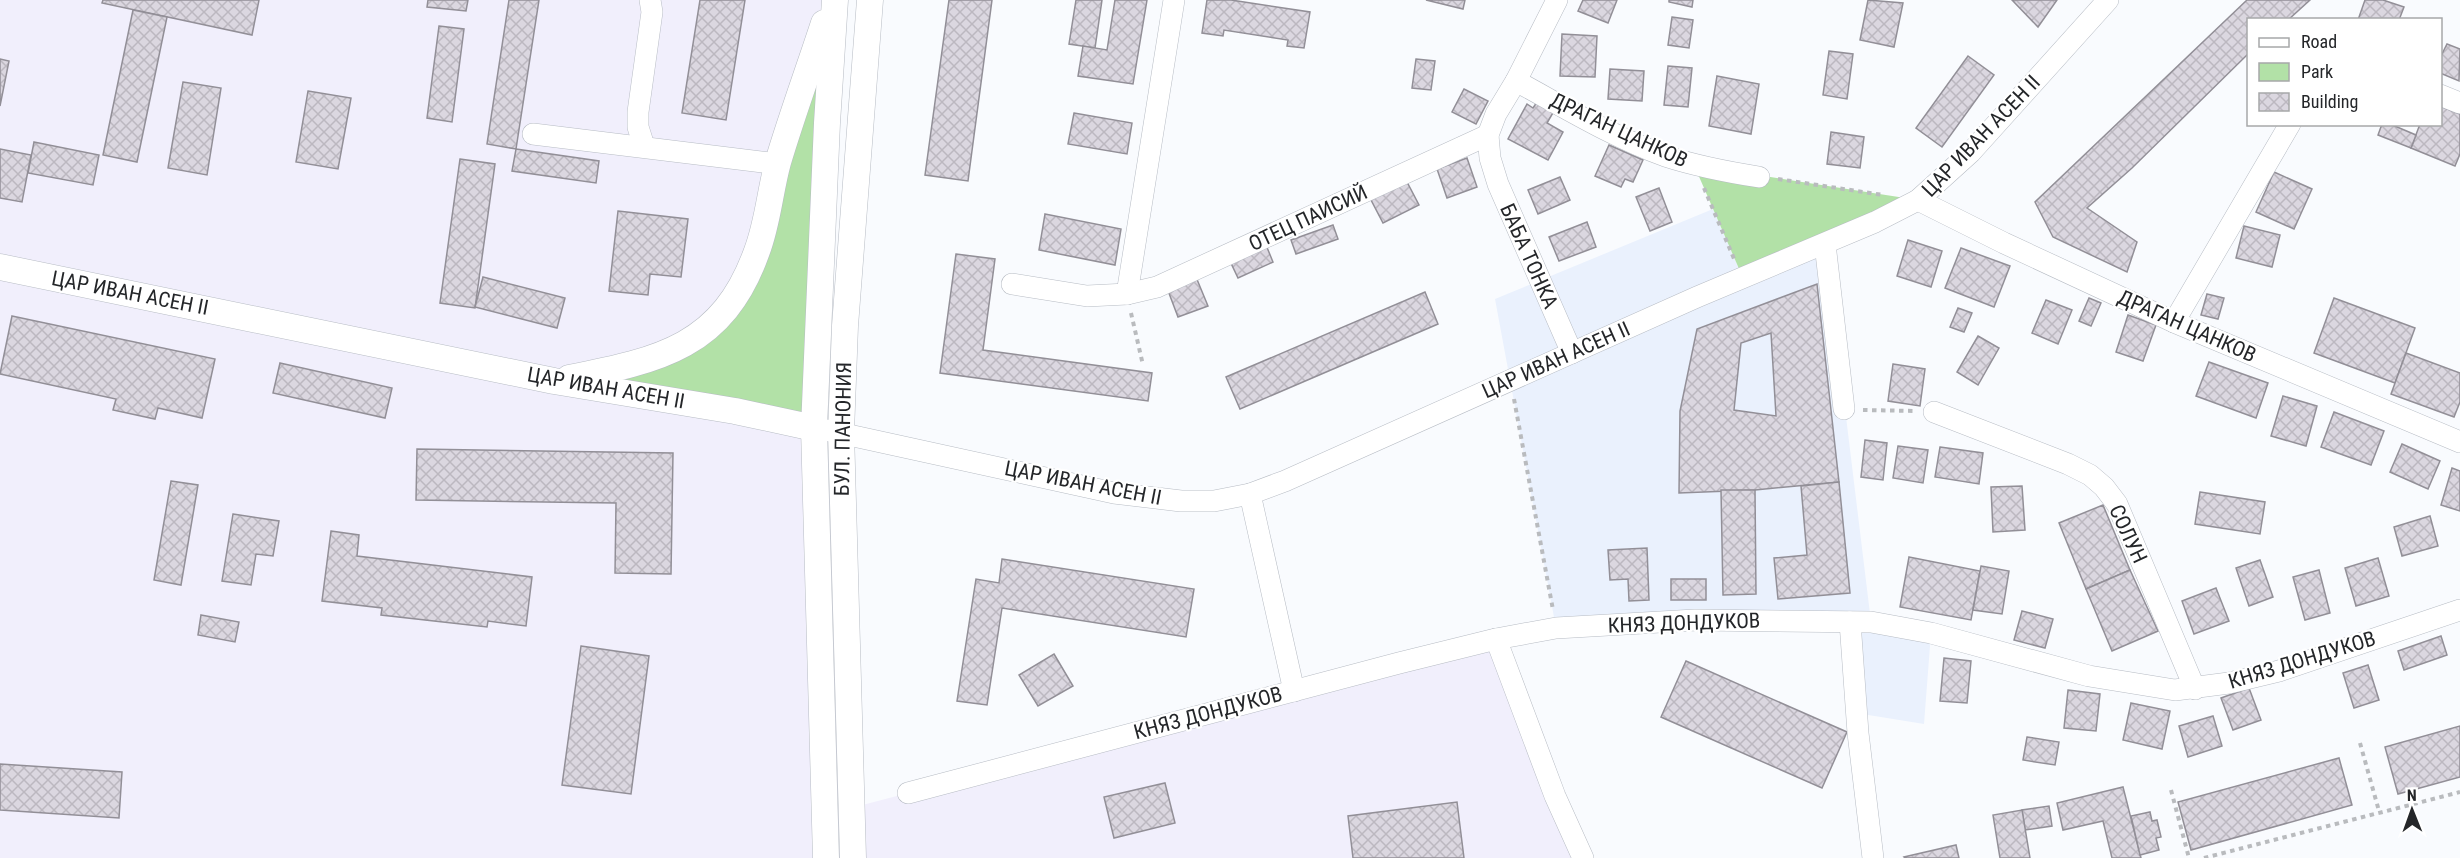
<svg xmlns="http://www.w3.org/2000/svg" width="2460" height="858" font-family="'Roboto Condensed',sans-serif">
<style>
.built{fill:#eaf1fd}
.industrial{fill:#f1effc}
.green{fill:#b2e1a7}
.building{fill:url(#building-cross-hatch);stroke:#928f97;stroke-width:1.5;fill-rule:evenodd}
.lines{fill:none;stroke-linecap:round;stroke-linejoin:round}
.minor-casing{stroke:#b7bcc4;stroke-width:22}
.major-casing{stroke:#b7bcc4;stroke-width:27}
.path{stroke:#b9bbbe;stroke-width:4;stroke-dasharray:4.5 4.5;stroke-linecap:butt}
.minor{stroke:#fff;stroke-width:21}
.major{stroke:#fff;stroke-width:26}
.labels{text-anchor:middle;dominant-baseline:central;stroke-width:4.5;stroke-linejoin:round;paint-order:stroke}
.street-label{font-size:21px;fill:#242629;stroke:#fff}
</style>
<defs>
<pattern id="building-cross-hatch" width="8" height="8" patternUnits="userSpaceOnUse" patternTransform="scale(1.5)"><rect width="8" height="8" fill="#dbd7e0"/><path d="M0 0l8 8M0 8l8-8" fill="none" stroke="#bcb8c0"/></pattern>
</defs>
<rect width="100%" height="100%" fill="#f9fbfe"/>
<polygon class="built" points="1713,209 1743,278 1825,244 1871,622 1931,633 1924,724 1856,713 1850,622 1556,628 1495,299"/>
<polygon class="industrial" points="0,0 831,0 769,209 708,328 841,432 851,808 1496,639 1583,858 0,858"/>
<g class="green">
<polygon points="831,0 814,428 554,381 618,368 731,302"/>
<polygon points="1694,165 1918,200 1743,278"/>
</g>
<g class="building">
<polygon points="103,0 259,0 252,35 102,3"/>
<polygon points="428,0 468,0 466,11 427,7"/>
<polygon points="509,0 539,0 516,149 487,144"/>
<polygon points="700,0 745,0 726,120 682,113"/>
<polygon points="949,0 992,0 968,181 925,175"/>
<polygon points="1076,0 1102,0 1095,48 1069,44"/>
<polygon points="1115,0 1147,0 1133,84 1078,76 1083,46 1107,50"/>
<polygon points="1207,0 1231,0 1310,12 1304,48 1287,46 1288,40 1224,30 1223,36 1202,33"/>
<polygon points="1426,0 1465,0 1463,9"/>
<polygon points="1583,0 1617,0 1608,23 1578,11"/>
<polygon points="1669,0 1693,0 1692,7 1669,2"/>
<polygon points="1868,0 1903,3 1894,47 1860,40"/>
<polygon points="2012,0 2057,0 2038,27"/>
<polygon points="2247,0 2310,0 2288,20 2248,20 2248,54 2132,168 2087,208 2137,242 2127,272 2053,237 2035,202"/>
<polygon points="2365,0 2383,0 2404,7 2399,20 2358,20"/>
<polygon points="133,10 167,17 137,162 103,155"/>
<polygon points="1672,17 1693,20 1689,48 1668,45"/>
<polygon points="439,26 464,29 452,122 427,118"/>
<polygon points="1562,34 1597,36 1595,77 1560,76"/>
<polygon points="2447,44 2460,49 2459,81 2440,73 2440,58"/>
<polygon points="1829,51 1853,54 1847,99 1823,95"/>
<polygon points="1968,56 1994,75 1942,147 1916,128"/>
<polygon points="0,59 9,61 0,106"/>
<polygon points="1416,59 1435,61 1431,90 1412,88"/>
<polygon points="1668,66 1692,68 1688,107 1664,105"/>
<polygon points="1610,69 1644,71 1642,101 1608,99"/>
<polygon points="1717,76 1759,84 1751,134 1709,126"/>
<polygon points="183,82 221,88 207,175 168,168"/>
<polygon points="1464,89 1488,101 1476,124 1452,112"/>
<polygon points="308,91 351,98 338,169 296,162"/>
<polygon points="1537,102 1554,111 1547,123 1563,132 1548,160 1508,139 1527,104 1533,108"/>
<polygon points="2440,106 2460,114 2460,154 2455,166 2411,148 2420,124 2440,124"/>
<polygon points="1074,113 1132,123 1127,154 1068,144"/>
<polygon points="2390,124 2416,135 2411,148 2378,135 2382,124"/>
<polygon points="1831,132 1864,137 1860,168 1827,164"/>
<polygon points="34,142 99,155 93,185 28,173"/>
<polygon points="1609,145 1643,160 1633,182 1625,179 1621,187 1595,176"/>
<polygon points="0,149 31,155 22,202 0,198"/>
<polygon points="516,149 599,161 596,183 512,171"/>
<polygon points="1467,158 1477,187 1447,198 1437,169"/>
<polygon points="460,159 495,164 475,308 440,303"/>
<polygon points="2274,172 2312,189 2294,229 2256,212"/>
<polygon points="1560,177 1570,200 1538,214 1528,190"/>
<polygon points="1406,180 1419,205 1383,223 1370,198"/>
<polygon points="1659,188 1672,222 1650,231 1636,197"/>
<polygon points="618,211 688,219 681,277 650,274 648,295 609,291"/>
<polygon points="1045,214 1121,229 1115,265 1039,250"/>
<polygon points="1587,222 1596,247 1559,261 1549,237"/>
<polygon points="1333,225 1338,239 1296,254 1291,240"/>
<polygon points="2244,226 2280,235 2272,267 2236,258"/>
<polygon points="1908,240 1942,251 1931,287 1897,276"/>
<polygon points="1266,245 1273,262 1238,278 1230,261"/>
<polygon points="1961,248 2010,266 1994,307 1945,288"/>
<polygon points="956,254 995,259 983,350 1152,373 1148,401 940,373"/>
<polygon points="483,277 565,298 557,328 475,307"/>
<polygon points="1196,277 1208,306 1178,317 1167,288"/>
<path d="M1817,284L1839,482L1755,490L1679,493L1680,411L1697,329ZM1771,333L1776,416L1734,410L1741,343Z"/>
<polygon points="1425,292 1438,324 1240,409 1226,377"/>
<polygon points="2207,294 2224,298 2218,319 2201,315"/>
<polygon points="2089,298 2101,303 2091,326 2079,321"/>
<polygon points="2334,298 2415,328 2395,383 2314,353"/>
<polygon points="2046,300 2072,310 2058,344 2032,333"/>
<polygon points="1958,308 1972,313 1964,332 1950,327"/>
<polygon points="2128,315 2156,325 2143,361 2116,352"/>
<polygon points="12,316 215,359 202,418 158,408 155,419 113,410 116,399 0,374"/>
<polygon points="1978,336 1999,348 1978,385 1957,372"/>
<polygon points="2406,353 2460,373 2460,402 2454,417 2391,394"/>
<polygon points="2209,362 2268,383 2256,418 2196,396"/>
<polygon points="280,363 392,388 385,418 273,393"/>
<polygon points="1893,364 1925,369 1920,406 1888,401"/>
<polygon points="2283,396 2317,406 2306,446 2271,436"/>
<polygon points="2334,412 2384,431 2371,465 2321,447"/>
<polygon points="1865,440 1887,443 1883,480 1861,477"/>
<polygon points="2402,444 2440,461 2428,489 2390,472"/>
<polygon points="1898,446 1928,450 1923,483 1893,478"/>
<polygon points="1940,447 1983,453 1979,484 1935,477"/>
<polygon points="417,449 673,453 671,574 615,573 616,503 416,500"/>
<polygon points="2452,468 2460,471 2460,511 2441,505"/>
<polygon points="171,481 198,485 181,585 154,580"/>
<polygon points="1839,482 1850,593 1778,599 1774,558 1807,555 1801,486"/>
<polygon points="2022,486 2025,530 1993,532 1991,487"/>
<polygon points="1721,490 1755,490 1756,594 1723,595"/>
<polygon points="2200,492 2265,502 2260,534 2195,524"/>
<polygon points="2103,505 2130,570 2086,589 2059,523"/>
<polygon points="233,514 279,521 273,556 256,554 251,585 222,581"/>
<polygon points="2430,516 2438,546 2402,556 2394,527"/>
<polygon points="331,531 359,535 357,556 532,577 526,626 488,621 487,627 381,615 382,608 322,601"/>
<polygon points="1647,548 1649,600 1629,601 1628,579 1610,580 1608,550"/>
<polygon points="1909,557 1980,571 1971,620 1900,607"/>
<polygon points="2378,558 2389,596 2356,606 2345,568"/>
<polygon points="1002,559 1194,589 1186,637 1002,608 987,705 957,701 976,579 999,583"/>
<polygon points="2260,560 2273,597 2249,606 2236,568"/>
<polygon points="1981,566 2009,571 2002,614 1973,610"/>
<polygon points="2130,570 2158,631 2112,651 2086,589"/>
<polygon points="2319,570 2330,613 2305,620 2293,577"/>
<rect x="1671" y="579" width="35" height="21"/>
<polygon points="2216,588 2229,621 2194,634 2182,601"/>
<polygon points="2022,611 2053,619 2045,648 2014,640"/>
<polygon points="201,615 239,622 235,642 198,635"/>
<polygon points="2441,636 2447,655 2404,670 2398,651"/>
<polygon points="581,646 649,656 631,794 562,785"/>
<polygon points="1054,654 1073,686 1038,706 1019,675"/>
<polygon points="1944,658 1971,661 1967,703 1940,701"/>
<polygon points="1686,661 1847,732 1822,788 1661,717"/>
<polygon points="2368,665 2379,700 2354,708 2343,673"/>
<polygon points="2249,688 2261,720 2233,730 2221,698"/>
<polygon points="2068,690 2100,694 2096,731 2064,728"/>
<polygon points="2131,703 2170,711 2162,749 2123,740"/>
<polygon points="2213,716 2222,746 2188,757 2179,726"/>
<polygon points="2460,726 2460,777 2398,794 2385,747"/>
<polygon points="2027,737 2059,742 2055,765 2023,760"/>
<polygon points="2339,758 2352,805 2191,850 2178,802"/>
<polygon points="0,764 122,772 119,818 0,810"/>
<polygon points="1165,783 1175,823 1114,838 1104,797"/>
<polygon points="2123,787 2141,858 2112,858 2103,821 2063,830 2057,803"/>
<polygon points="1457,802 1464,858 1353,858 1348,816"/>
<polygon points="2049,806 2052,826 2025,830 2022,810"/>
<polygon points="2022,810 2030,858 2000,858 1993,815"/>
<polygon points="2150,812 2152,821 2157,820 2161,837 2156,838 2159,850 2140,855 2131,816"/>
<polygon points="1956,845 1959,858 1905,858 1904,857"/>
</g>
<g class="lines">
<defs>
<g id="minor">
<polyline points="1557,0 1516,81 1496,114 1488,135 1490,158 1498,184 1572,353"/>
<path d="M1516,81C1564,107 1613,137 1665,156C1696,166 1727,172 1759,177"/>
<polyline points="2440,95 2460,103"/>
<polyline points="533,134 778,164"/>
<polyline points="644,146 638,127 638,112 652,12 650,0"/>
<polyline points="1918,200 2004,243 2174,322 2460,442"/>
<polyline points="1825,244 1844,409"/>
<polyline points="1012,284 1087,296 1127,294 1157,287 1488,135"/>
<polyline points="1127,294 1174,0"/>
<polyline points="2174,322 2290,124"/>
<polyline points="1934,412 2068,464 2090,475 2104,487 2117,504 2195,689"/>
<polyline points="826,430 1114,493 1181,501 1214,501 1250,494 1285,481 1697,297 1875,222 1918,200 1971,152 2108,0"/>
<polyline points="1250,494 1294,691"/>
<polyline points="1850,622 1858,733 1873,858"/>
<polyline points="1496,639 1555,796 1583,858"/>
<polyline points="908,793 1399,663 1496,639 1556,628 1695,620 1871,622 1931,633 2089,676 2175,690 2229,683 2279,671 2460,610"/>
</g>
<g id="major">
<polyline points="0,267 554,381 735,411 814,428"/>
<path d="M569,378C660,360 723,347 757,251C768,222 770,191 778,162C792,115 809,69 824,23"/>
<polyline points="826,858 814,428 827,123 835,0"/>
<polyline points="853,858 841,432 845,326 870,0"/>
</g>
</defs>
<use href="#minor" class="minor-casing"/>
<use href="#major" class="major-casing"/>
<g class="path">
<polyline points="1778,179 1883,195"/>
<polyline points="1704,188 1735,261"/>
<polyline points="1131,313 1143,365"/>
<polyline points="1514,399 1553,610"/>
<polyline points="1863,410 1915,411"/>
<polyline points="2360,743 2379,811"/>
<polyline points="2171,790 2189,858"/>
<polyline points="2204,858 2460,792"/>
</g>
<use href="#minor" class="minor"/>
<use href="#major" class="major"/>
</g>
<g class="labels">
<g class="street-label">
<text transform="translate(1619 130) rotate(25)">ДРАГАН ЦАНКОВ</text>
<text transform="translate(1981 136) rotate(-46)">ЦАР ИВАН АСЕН II</text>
<text transform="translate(1308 218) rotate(-25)">ОТЕЦ ПАИСИЙ</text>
<text transform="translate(1529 256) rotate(66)">БАБА ТОНКА</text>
<text transform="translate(130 293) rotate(11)">ЦАР ИВАН АСЕН II</text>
<text transform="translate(2187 326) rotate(24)">ДРАГАН ЦАНКОВ</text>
<text transform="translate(1556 360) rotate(-24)">ЦАР ИВАН АСЕН II</text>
<text transform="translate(606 388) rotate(10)">ЦАР ИВАН АСЕН II</text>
<text transform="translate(843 429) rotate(-89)">БУЛ. ПАНОНИЯ</text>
<text transform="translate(1083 483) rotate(11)">ЦАР ИВАН АСЕН II</text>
<text transform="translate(2128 534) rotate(65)">СОЛУН</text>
<text transform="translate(1684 623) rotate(-2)">КНЯЗ ДОНДУКОВ</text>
<text transform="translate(2302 660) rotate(-17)">КНЯЗ ДОНДУКОВ</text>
<text transform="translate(1208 713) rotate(-15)">КНЯЗ ДОНДУКОВ</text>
</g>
</g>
<rect x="2247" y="18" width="195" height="108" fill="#ffffff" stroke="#a7a8a9" stroke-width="1.5"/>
<rect x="2259" y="38" width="30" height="9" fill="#ffffff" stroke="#a7a8a9" stroke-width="1.5"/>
<text x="2301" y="48" font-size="18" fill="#242629">Road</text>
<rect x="2259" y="63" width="30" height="18" fill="#b2e1a7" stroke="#a7a8a9" stroke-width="1.5"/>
<text x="2301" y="78" font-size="18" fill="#242629">Park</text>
<rect x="2259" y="93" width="30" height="18" fill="url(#building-cross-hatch)" stroke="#a7a8a9" stroke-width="1.5"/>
<text x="2301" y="108" font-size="18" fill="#242629">Building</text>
<g transform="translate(2412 810) rotate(359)" stroke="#ffffff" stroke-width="4.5" paint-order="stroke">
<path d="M0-4.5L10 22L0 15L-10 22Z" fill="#242629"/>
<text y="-9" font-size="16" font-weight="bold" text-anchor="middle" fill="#242629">N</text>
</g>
</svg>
